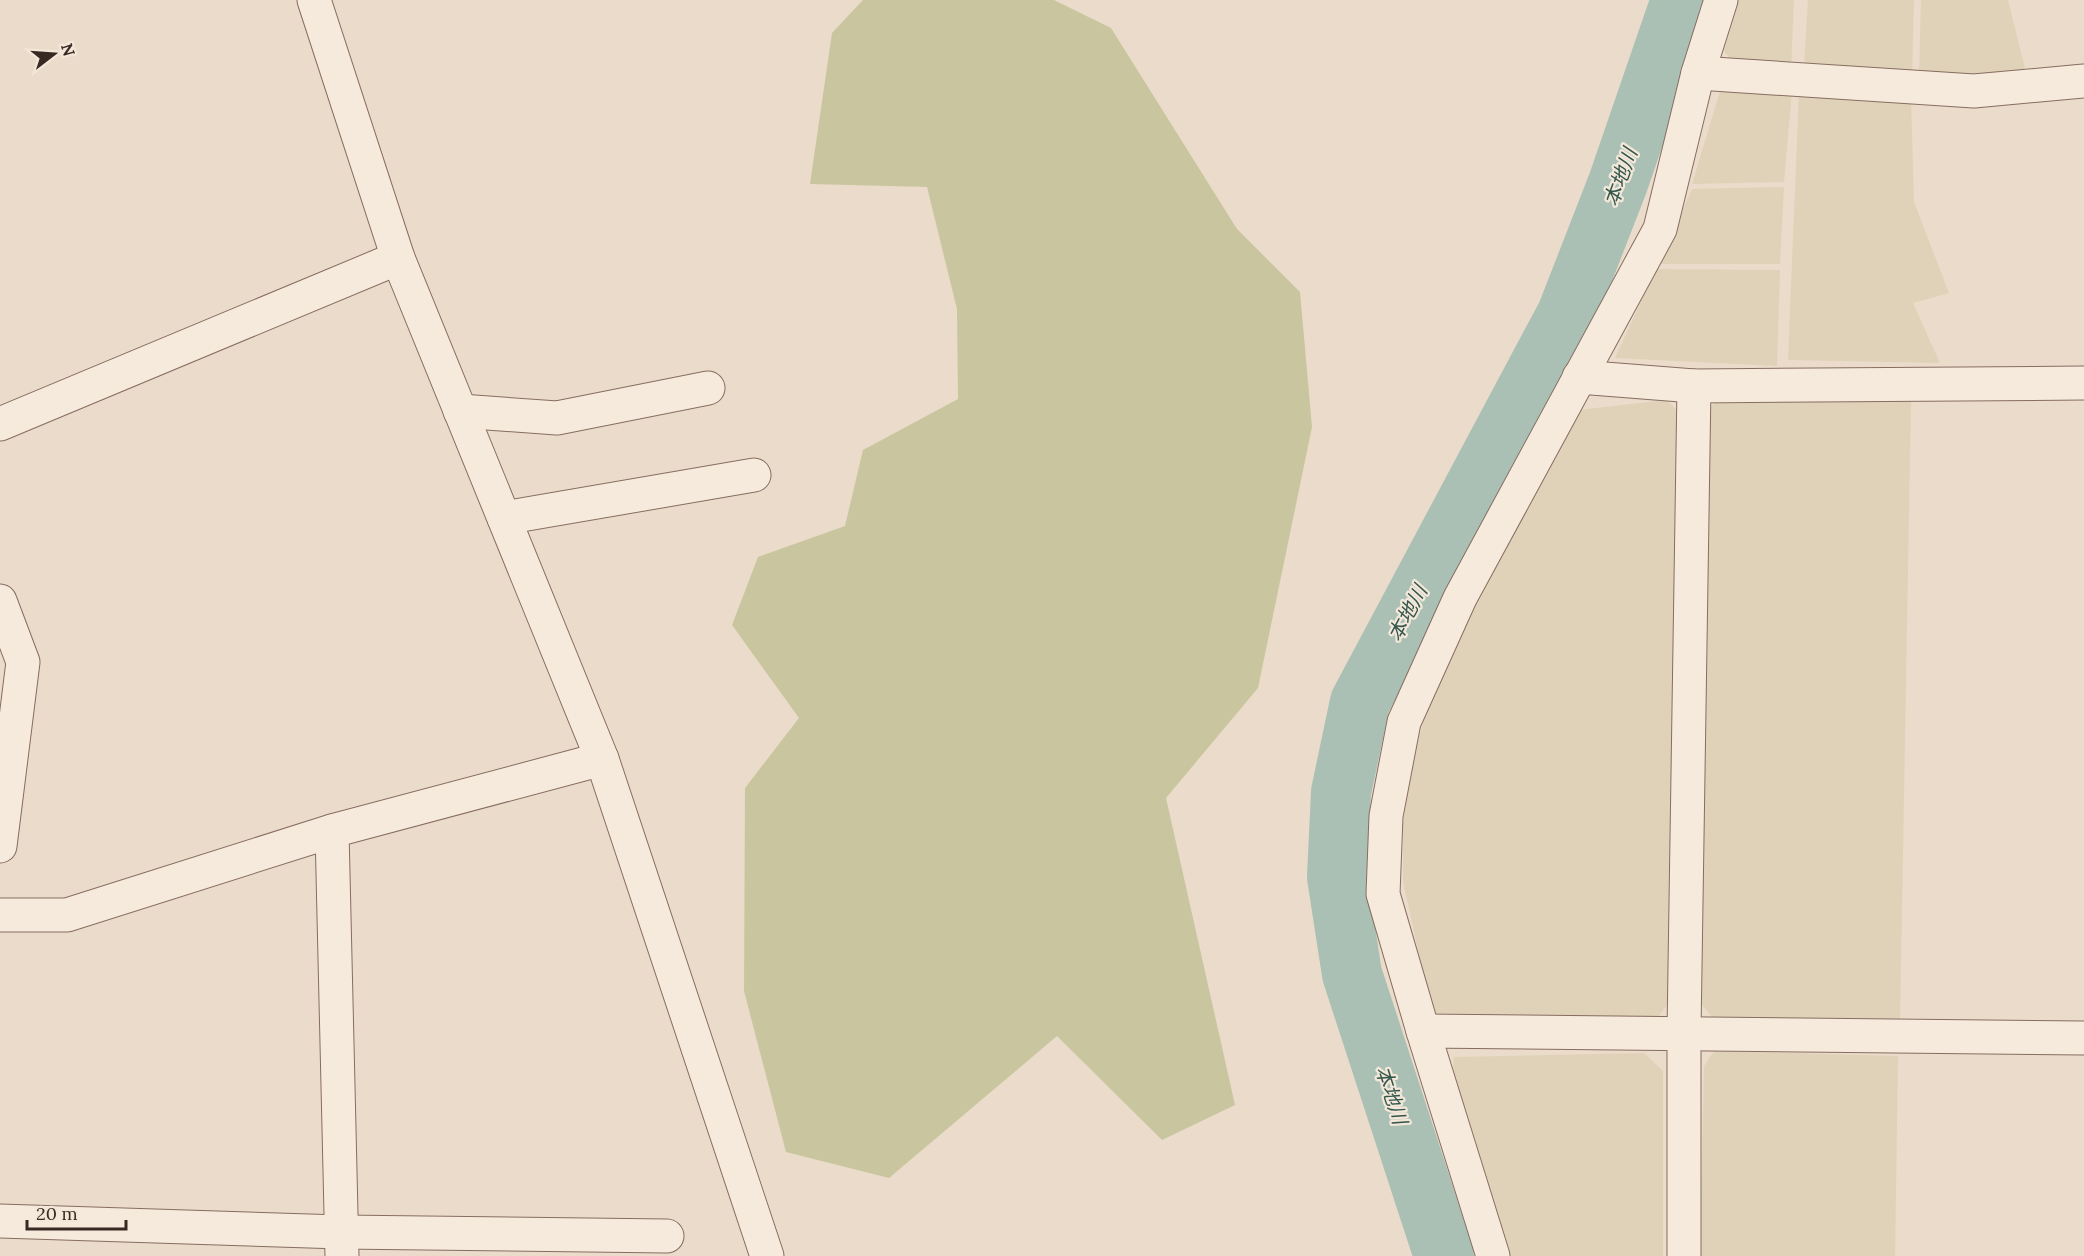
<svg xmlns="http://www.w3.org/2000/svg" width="2084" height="1256" font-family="Lora,'Noto Sans JP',serif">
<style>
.farmland{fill:#e0d2b8}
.green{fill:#c9c69f}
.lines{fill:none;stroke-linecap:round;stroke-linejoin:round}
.river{stroke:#aac0b5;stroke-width:60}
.minor-casing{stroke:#866d60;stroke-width:35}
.minor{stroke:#f6eadd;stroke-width:33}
.labels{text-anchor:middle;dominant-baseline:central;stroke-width:4.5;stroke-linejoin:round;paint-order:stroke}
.water-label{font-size:20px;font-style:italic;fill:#33564d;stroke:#f3e7d9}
</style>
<rect width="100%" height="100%" fill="#ebdbca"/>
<g class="farmland">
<polygon points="1733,0 1794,0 1791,69 1732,61 1719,45"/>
<polygon points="1808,0 1914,0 1912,78 1804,67"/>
<polygon points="1921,0 2008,0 2027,77 1919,76"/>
<polygon points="1721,88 1792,90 1784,182 1692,184"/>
<polygon points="1799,92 1911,97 1914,202 1949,293 1913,303 1940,363 1788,360"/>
<polygon points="1784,187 1780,264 1658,264 1692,189"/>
<polygon points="1656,269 1780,270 1777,366 1615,358"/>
<polygon points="1720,396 1911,400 1900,1021 1713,1018 1698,1000 1707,412"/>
<polygon points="1666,400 1680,413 1668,1004 1654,1022 1432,1015 1403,881 1403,823 1416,746 1444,657 1578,410"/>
<polygon points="1714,1051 1898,1056 1895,1256 1700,1256 1704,1066"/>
<polygon points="1644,1053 1663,1071 1663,1256 1506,1256 1452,1088 1454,1057"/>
</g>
<polygon class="green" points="863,0 1054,0 1111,28 1237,229 1300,292 1312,427 1258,688 1166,798 1235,1105 1162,1140 1057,1036 889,1178 786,1152 744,991 745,788 799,718 732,625 758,557 845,526 863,450 958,399 957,309 927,187 810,184 832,33"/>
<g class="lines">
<polyline class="river" points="1444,1256 1352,974 1337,877 1341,792 1360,702 1567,314 1618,183 1681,0"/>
<defs>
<g id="minor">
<polyline points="314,0 398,258 602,759 767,1256"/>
<polyline points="1698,73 1974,91 2084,81"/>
<polyline points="1579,377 1694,386 2084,383"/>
<polyline points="460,411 557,418 708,388"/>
<polyline points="0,424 398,258"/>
<polyline points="504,518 754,475"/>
<polyline points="0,601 23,662 0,846"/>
<polyline points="332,831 342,1256"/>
<polyline points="0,915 67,915 332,831 602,759"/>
<polyline points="1423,1031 2084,1038"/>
<polyline points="0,1221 341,1232 667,1236"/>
<polyline points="1493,1256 1423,1031 1383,894 1386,816 1404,722 1460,598 1660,229 1698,73 1721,0"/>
<polyline points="1684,1256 1684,1032 1694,386"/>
</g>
</defs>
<use href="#minor" class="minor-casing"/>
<use href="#minor" class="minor"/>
</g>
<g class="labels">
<g class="water-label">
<text transform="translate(1620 177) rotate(-70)">本地川</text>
<text transform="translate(1407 613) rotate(-62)">本地川</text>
<text transform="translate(1392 1095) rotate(72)">本地川</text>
</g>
</g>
<g transform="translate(54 54) rotate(73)" stroke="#f3e7d9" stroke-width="4.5" paint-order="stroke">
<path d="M0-4.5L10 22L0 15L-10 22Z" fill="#382922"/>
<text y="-9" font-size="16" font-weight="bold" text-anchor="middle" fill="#382922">N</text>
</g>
<path d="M27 1220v9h99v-9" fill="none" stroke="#382922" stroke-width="3"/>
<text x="36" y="1220" font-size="18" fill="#382922" stroke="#f3e7d9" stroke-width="4.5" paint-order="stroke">20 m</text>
</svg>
